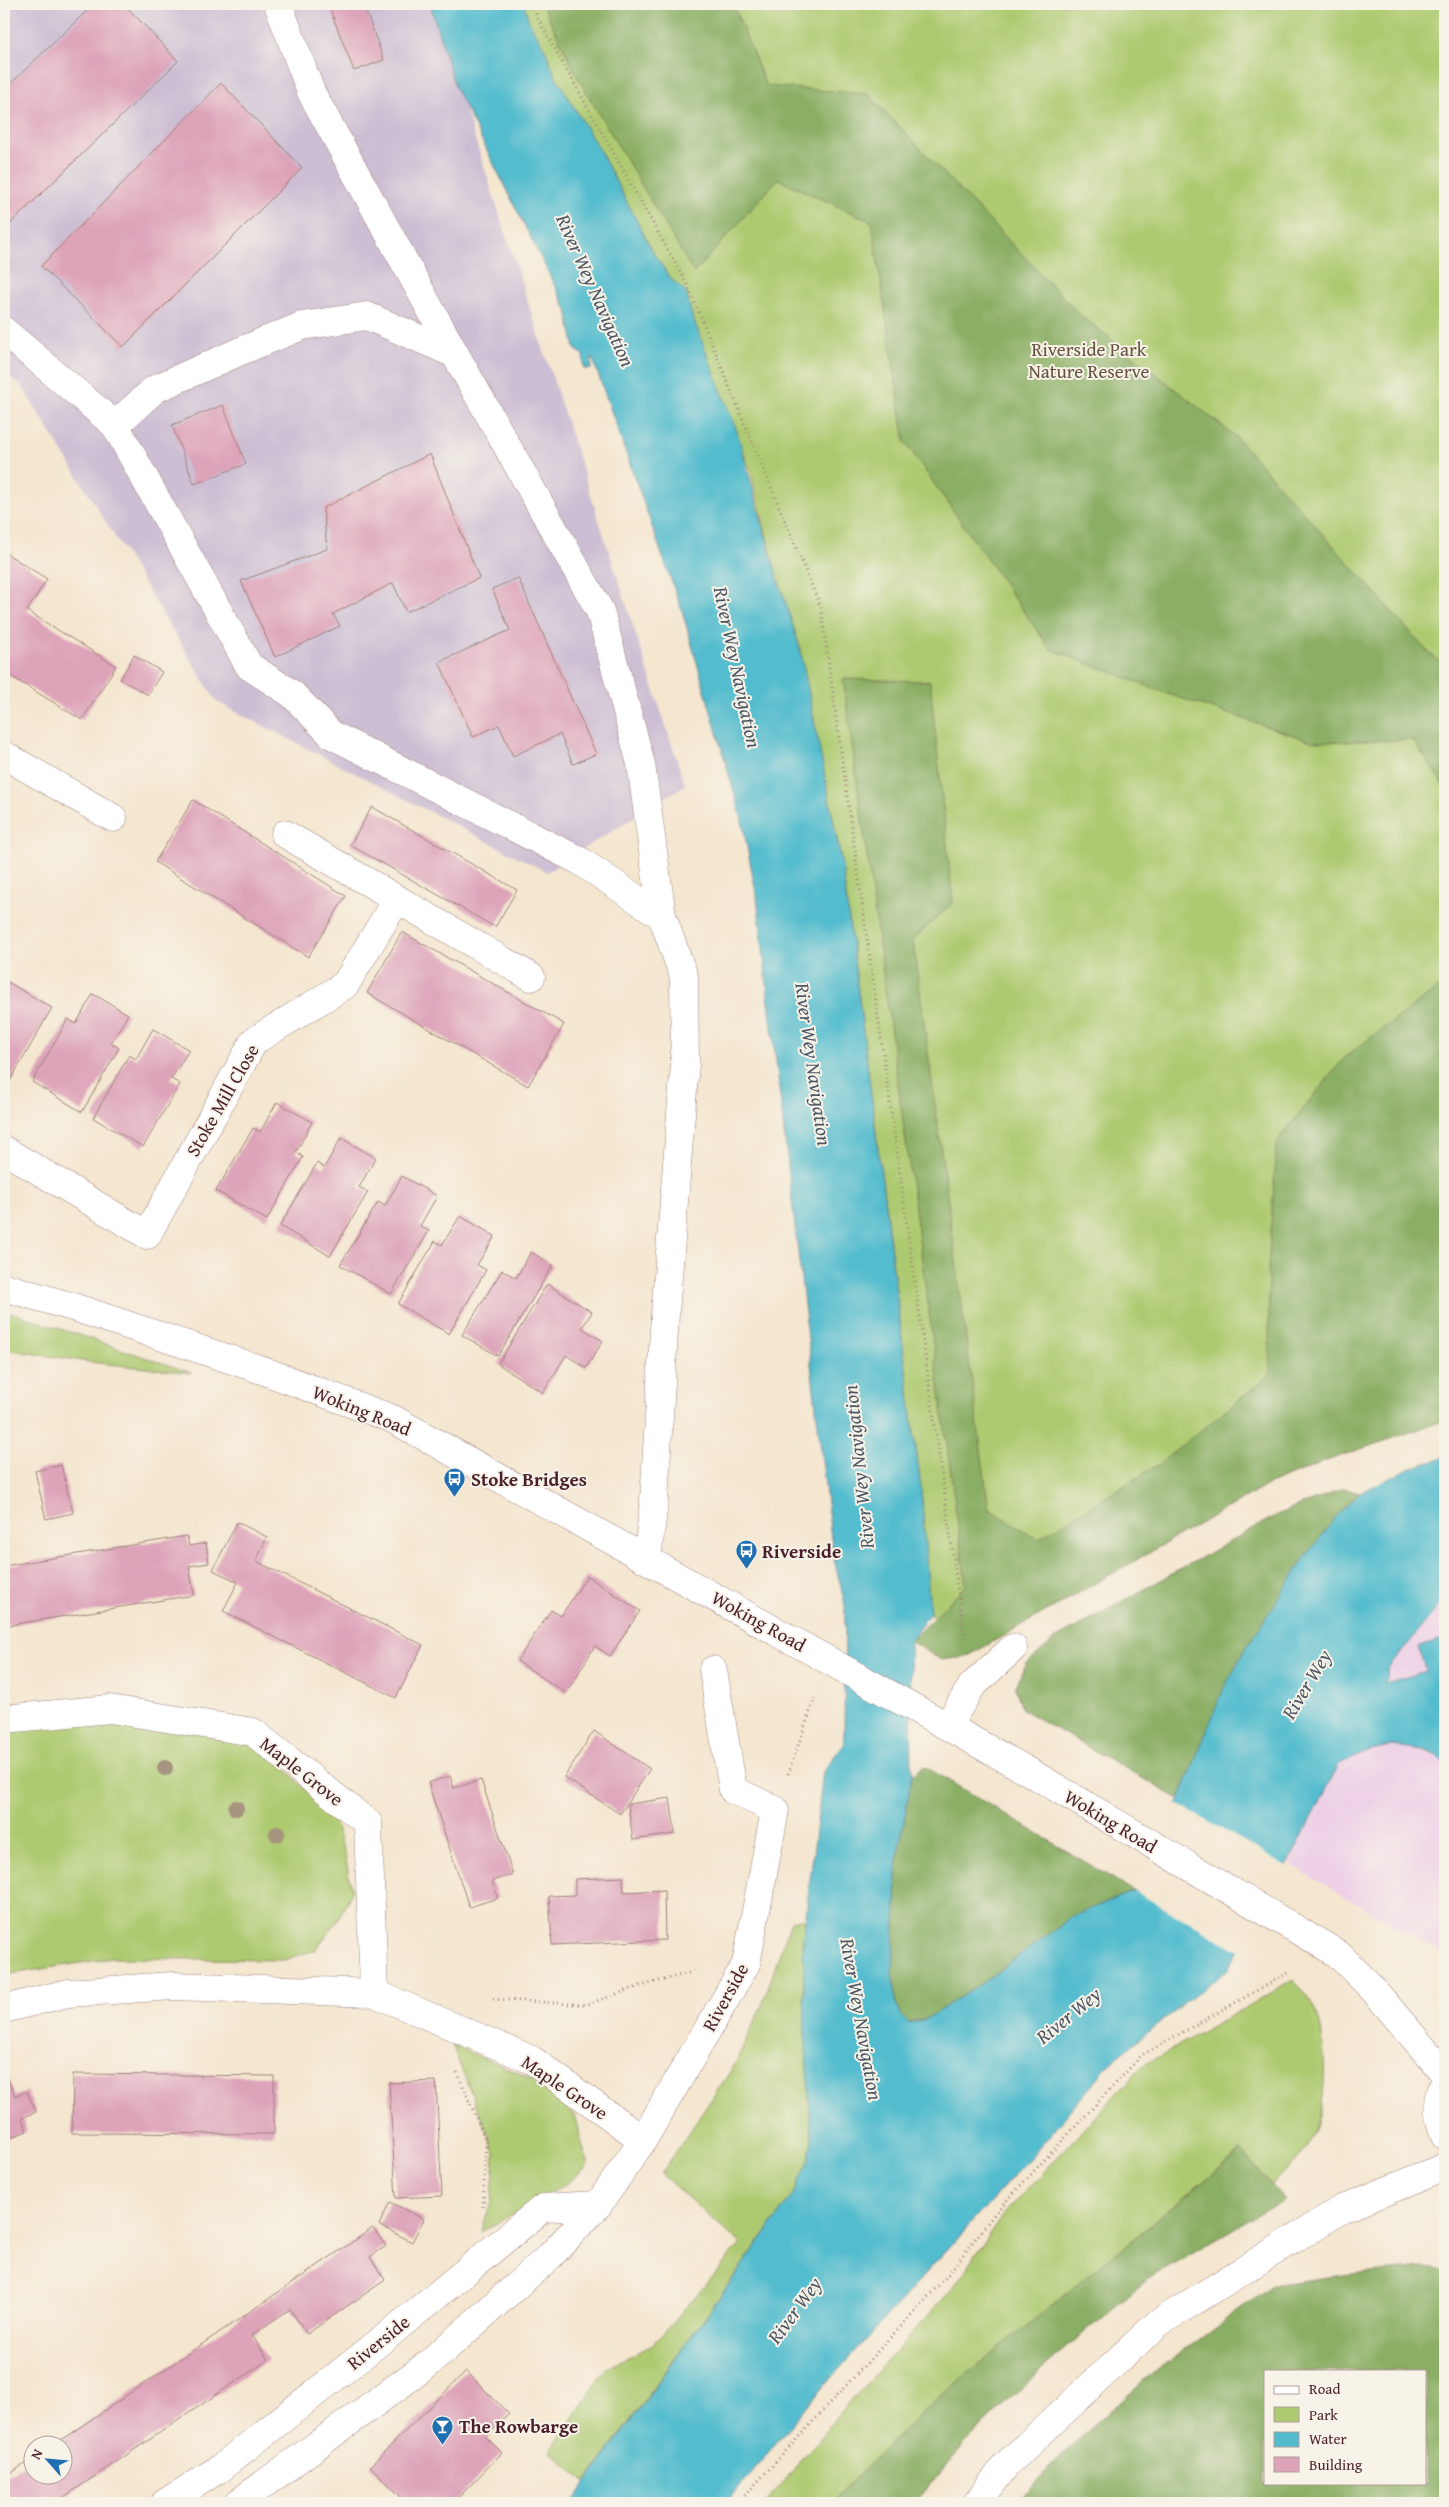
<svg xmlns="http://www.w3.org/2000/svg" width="1449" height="2507" font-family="'Gentium Book Plus',serif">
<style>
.built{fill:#eed0e7}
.industrial{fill:#ccbed3}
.green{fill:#aeca71;stroke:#7c744e}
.forest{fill:#8aae63;stroke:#6a6647;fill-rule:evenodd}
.water{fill:#52bcce;stroke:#4e6e7c}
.pier{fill:#f4e6cf}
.building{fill:#dda3b9}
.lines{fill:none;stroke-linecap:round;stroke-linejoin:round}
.service-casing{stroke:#9f827d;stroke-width:29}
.minor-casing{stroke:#9f827d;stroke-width:29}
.primary-casing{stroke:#9f827d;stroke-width:29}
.trunk-casing{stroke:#9f827d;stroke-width:29}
.path{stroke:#9f827d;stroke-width:3;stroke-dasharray:1 4;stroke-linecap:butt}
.service{stroke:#fff;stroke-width:28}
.minor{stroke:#fff;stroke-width:28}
.primary{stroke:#fff;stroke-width:28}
.trunk{stroke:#fff;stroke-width:28}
.tree{fill:#a79580}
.labels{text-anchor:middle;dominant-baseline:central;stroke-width:4;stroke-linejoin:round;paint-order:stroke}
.park-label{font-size:19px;fill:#685240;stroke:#f7f3e8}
.street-label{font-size:19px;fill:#4a1f2b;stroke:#f7f3e8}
.poi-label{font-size:19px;font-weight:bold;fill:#4a1f2b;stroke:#f7f3e8;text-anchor:start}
.water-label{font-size:20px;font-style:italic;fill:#4d5664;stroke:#f7f3e8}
</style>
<rect width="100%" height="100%" fill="#f7f3e8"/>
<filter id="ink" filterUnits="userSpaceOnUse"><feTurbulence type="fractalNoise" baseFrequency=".02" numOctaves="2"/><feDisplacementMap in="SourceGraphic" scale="10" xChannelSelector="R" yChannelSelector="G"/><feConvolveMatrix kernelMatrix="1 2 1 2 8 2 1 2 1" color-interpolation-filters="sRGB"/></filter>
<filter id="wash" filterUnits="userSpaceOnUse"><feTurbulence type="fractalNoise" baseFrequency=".0096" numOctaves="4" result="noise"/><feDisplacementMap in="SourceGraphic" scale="20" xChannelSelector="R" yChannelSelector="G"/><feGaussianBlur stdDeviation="1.12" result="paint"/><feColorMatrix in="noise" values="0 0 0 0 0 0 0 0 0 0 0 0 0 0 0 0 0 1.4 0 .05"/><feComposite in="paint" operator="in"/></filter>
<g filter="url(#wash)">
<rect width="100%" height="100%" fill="#f4e6cf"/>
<g class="built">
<polygon points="1445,1598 1445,1665 1384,1684 1388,1669"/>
<polygon points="1393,1746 1424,1750 1439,1757 1445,1763 1445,1955 1288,1863 1339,1764 1369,1750"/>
</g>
<polygon class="industrial" points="4,4 431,4 685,785 547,872 217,702 22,386 4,373"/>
<g class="green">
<polygon points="524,4 1445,4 1445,1420 1323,1462 1271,1483 966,1657 930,1613 921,1488 842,865 800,648 774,566 751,473 691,313 686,292 672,280 655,256 601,153 555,75 545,49 529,22"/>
<polygon points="4,1312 16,1314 192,1373 89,1362 4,1349"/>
<polygon points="88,1718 245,1739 287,1770 333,1819 345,1854 352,1892 336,1923 315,1950 284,1960 112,1958 4,1975 4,1728"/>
<polygon points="806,1918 803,1938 805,2031 812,2143 809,2159 792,2196 586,2482 551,2451 607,2367 653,2345 741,2244 661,2174 734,2066 761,2008 791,1921"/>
<path d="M1293,1981C1300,1989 1311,1998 1315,2008C1328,2038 1328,2109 1312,2139C1304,2154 1284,2172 1272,2185L1241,2151L944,2393L884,2449L831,2503H766L841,2412L953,2288L1002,2217L1142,2066Z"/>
<polygon points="452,2045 547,2085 574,2115 588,2165 571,2181 481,2232 492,2199 495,2152"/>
</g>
<g class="forest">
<polygon points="542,4 733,4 766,86 868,94 1078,313 1236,437 1428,652 1445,666 1445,787 1413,740 1314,742 1171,695 1050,649 905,442 872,222 778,179 694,273 579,80"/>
<polygon points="843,679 930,681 953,903 913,940 989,1509 1038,1539 1159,1464 1270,1375 1268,1267 1277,1141 1346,1056 1445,983 1445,1420 1323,1462 1271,1483 966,1657 941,1660 910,1641 966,1585"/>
<polygon points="1344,1488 1359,1493 1336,1517 1243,1653 1223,1691 1179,1799 1023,1710 1015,1688 1027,1663 1055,1639 1279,1514"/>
<polygon points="924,1766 1134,1891 1075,1915 982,1983 926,2019 908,2022 901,2015 895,2001 893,1970 898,1855 912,1775"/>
<polygon points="1241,2151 1284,2199 1149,2278 1048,2363 969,2439 915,2503 831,2503 884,2449 944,2393"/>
<path d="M1424,2268L1445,2270V2503H1015L1078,2439L1144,2380L1272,2286L1350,2275ZM1265,2371H1425V2483H1265Z"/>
</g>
<polygon class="water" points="430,4 524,4 529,22 545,49 555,75 601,153 655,256 672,280 686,292 691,313 737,431 774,566 800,648 842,865 921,1488 930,1613 910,1641 912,1775 898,1855 893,1970 895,2001 901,2015 908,2022 915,2022 926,2019 982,1983 1075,1915 1134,1891 1173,1815 1223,1690 1243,1653 1308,1553 1336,1517 1359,1493 1413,1467 1445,1458 1445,1598 1388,1669 1384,1684 1425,1671 1419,1647 1445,1639 1445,1763 1439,1757 1424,1750 1393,1746 1369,1750 1339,1764 1282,1876 1228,1969 1113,2060 1036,2151 806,2406 727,2503 572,2503 792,2196 809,2159 812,2143 805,2031 803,1938 823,1772 844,1743 845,1604 833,1555 757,897 741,816 683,614 592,357 591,369 584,369 583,355 575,349 567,310 455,87"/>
<polygon class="pier" points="1175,1803 1289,1867 1241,1952 1131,1889"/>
<g id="blocks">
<g class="building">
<polygon points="94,4 124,4 178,61 4,230 4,90"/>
<polygon points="328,4 363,4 384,60 354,71"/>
<polygon points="221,83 302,168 123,347 41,266"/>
<polygon points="223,405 246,464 194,484 172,425"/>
<polygon points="430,454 479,578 406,612 393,583 333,614 340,626 275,657 241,581 327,549 323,508"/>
<polygon points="4,552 47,579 27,611 116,666 82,720 4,672"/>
<polygon points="518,578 596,754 573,764 560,734 513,756 499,725 473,737 439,662 510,630 492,589"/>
<polygon points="134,655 162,672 148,695 120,679"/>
<polygon points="193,800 346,896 308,957 155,862"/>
<polygon points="372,807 517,890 495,927 350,845"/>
<polygon points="402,932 564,1024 528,1086 367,993"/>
<polygon points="4,980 52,1008 9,1083 4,1080"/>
<polygon points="93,994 128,1014 111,1043 119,1048 82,1112 32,1082 68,1019 76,1024"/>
<polygon points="153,1029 189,1050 171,1079 180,1084 143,1147 93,1118 129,1055 136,1059"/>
<polygon points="277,1102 312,1122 296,1152 303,1157 267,1220 216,1191 253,1128 260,1132"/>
<polygon points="341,1138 376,1158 359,1187 368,1192 330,1256 280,1226 317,1163 324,1168"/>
<polygon points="402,1176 437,1196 420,1226 429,1231 391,1294 340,1265 378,1202 385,1206"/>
<polygon points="460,1216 495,1236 477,1265 486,1270 449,1334 398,1304 435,1241 442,1245"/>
<polygon points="531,1252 553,1265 498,1356 462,1335 502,1270 516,1278"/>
<polygon points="547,1284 592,1312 582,1328 603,1341 586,1368 566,1355 543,1393 498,1364"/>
<polygon points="61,1465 73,1513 46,1519 35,1471"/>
<polygon points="237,1522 267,1537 256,1561 423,1645 396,1698 223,1611 238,1582 213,1570"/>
<polygon points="187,1536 189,1546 206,1543 209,1563 189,1566 194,1595 4,1626 4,1566"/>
<polygon points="587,1576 640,1611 610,1656 595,1646 566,1693 517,1661 551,1610 561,1616"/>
<polygon points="594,1731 650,1769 620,1814 564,1777"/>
<polygon points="450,1776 454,1788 481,1780 513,1875 492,1881 498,1898 469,1907 428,1783"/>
<polygon points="670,1798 675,1834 633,1840 628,1804"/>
<polygon points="623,1877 624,1892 664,1890 665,1940 552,1945 549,1896 575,1895 575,1879"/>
<polygon points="73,2074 274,2076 274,2134 72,2133"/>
<polygon points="7,2077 15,2096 27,2091 36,2112 22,2118 27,2131 4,2140 4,2078"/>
<polygon points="436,2081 442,2196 396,2198 389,2083"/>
<polygon points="390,2202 424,2219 412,2242 379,2225"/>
<polygon points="373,2228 386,2246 370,2257 385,2280 307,2334 290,2309 252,2335 268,2360 55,2503 4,2503 4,2478 32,2459 32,2474 62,2474 62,2444 55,2444"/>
<polygon points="466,2371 509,2414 486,2437 502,2453 453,2503 407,2503 370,2466"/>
</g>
</g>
</g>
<g filter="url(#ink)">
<use href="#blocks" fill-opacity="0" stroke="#9f827d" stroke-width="1"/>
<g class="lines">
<defs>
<g id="service">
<polyline points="278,4 311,92 455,354"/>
<polyline points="4,331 115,425 249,666 292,694 332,735 580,861 662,916 684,977 685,1064 665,1314 654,1502 647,1559"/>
<polyline points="115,425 155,389 243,350 302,326 367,316 455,354 600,611 641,764 662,916"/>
<polyline points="947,1726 972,1686 1013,1648"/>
</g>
<g id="minor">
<polyline points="4,755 113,818"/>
<polyline points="397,899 531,977"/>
<polyline points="4,1150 147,1235 254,1041 345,985 397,899 285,834"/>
<polyline points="4,1719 110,1709 253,1732 368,1823 374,1993"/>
<polyline points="4,2009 68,1993 173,1986 374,1993 532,2060 643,2140"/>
<polyline points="165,2503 219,2469 387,2336 543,2208 598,2205"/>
<polyline points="238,2503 427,2365 550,2256 598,2205 643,2140 746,1964 775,1810 733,1790 713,1670"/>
</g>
<g id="primary">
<polyline points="4,1287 73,1307 259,1369 393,1419 1026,1770 1338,1954 1371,1987 1445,2074"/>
<path d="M1445,2082C1436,2101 1437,2117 1445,2135"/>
</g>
<polyline id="trunk" points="977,2503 1006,2465 1157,2324 1342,2209 1445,2167"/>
</defs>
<use href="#service" class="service-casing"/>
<use href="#minor" class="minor-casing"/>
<use href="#primary" class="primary-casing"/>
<use href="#trunk" class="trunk-casing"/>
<g class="path">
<polyline points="533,4 537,17 687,284 821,608 965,1641"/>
<polyline points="788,1774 815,1698"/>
<polyline points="493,1999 585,2005 637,1987 696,1971"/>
<polyline points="457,2072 486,2141 483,2207"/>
<polyline points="738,2503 946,2277 996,2212 1142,2055 1290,1972"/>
</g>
<use href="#service" class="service"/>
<use href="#minor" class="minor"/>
<use href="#primary" class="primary"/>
<use href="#trunk" class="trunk"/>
</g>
<g class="tree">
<circle cx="165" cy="1768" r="8"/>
<circle cx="236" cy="1808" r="8"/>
<circle cx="277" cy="1834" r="8"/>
</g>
</g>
<defs>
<symbol id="bus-pin" viewBox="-11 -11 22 30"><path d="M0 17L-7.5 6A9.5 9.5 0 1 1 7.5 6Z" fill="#1f6fb2" stroke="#f7f3e8"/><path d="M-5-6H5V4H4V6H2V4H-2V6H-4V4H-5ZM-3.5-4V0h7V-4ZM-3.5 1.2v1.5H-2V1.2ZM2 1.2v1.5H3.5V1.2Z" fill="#fff"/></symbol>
<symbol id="bar-pin" viewBox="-11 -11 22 30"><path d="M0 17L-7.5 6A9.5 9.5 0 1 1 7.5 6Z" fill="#1f6fb2" stroke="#f7f3e8"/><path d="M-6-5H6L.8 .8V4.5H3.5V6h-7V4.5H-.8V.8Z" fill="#fff"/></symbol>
</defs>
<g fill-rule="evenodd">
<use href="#bus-pin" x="442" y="1466" width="25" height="34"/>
<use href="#bus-pin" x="734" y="1538" width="25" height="34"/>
<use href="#bar-pin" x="430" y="2414" width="25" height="34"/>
</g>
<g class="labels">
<g class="park-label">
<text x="1089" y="349">Riverside Park<tspan x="1089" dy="22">Nature Reserve</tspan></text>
</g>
<g class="street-label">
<text transform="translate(222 1100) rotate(-60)">Stoke Mill Close</text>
<text transform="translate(362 1410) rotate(22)">Woking Road</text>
<text transform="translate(759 1621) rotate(29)">Woking Road</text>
<text transform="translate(302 1771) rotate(38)">Maple Grove</text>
<text transform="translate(1111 1821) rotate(31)">Woking Road</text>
<text transform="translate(725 1997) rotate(-61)">Riverside</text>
<text transform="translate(565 2087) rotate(34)">Maple Grove</text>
<text transform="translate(378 2342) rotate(-39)">Riverside</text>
</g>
<g class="poi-label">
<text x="471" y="1479">Stoke Bridges</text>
<text x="762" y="1551">Riverside</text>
<text x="459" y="2426">The Rowbarge</text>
</g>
<g class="water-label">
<text transform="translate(596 290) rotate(66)">River Wey Navigation</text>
<text transform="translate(738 667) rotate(78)">River Wey Navigation</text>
<text transform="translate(814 1064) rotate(82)">River Wey Navigation</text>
<text transform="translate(858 1467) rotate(-96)">River Wey Navigation</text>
<text transform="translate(1306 1684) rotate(-59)">River Wey</text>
<text transform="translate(1068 2015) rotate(-39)">River Wey</text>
<text transform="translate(862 2019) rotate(80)">River Wey Navigation</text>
<text transform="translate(794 2310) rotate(-54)">River Wey</text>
</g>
</g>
<rect width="1449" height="2507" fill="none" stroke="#f7f3e8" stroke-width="20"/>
<rect x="1264" y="2370" width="162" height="115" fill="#f7f3e8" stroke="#b29e9c"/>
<rect x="1274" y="2386" width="25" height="8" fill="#ffffff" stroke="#b29e9c"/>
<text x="1309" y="2394" font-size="15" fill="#4a1f2b">Road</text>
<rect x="1274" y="2407" width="25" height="15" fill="#aeca71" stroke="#b29e9c"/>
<text x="1309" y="2420" font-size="15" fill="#4a1f2b">Park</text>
<rect x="1274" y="2432" width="25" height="15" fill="#52bcce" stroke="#b29e9c"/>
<text x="1309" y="2444" font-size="15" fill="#4a1f2b">Water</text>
<rect x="1274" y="2457" width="25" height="15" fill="#dda3b9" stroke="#b29e9c"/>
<text x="1309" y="2470" font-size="15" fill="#4a1f2b">Building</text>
<g transform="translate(48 2460) rotate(297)"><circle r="24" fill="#f7f3e8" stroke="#b29e9c"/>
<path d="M0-4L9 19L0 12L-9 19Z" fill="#1f6fb2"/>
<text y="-8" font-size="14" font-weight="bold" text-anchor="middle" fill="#4a1f2b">N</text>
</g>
</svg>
